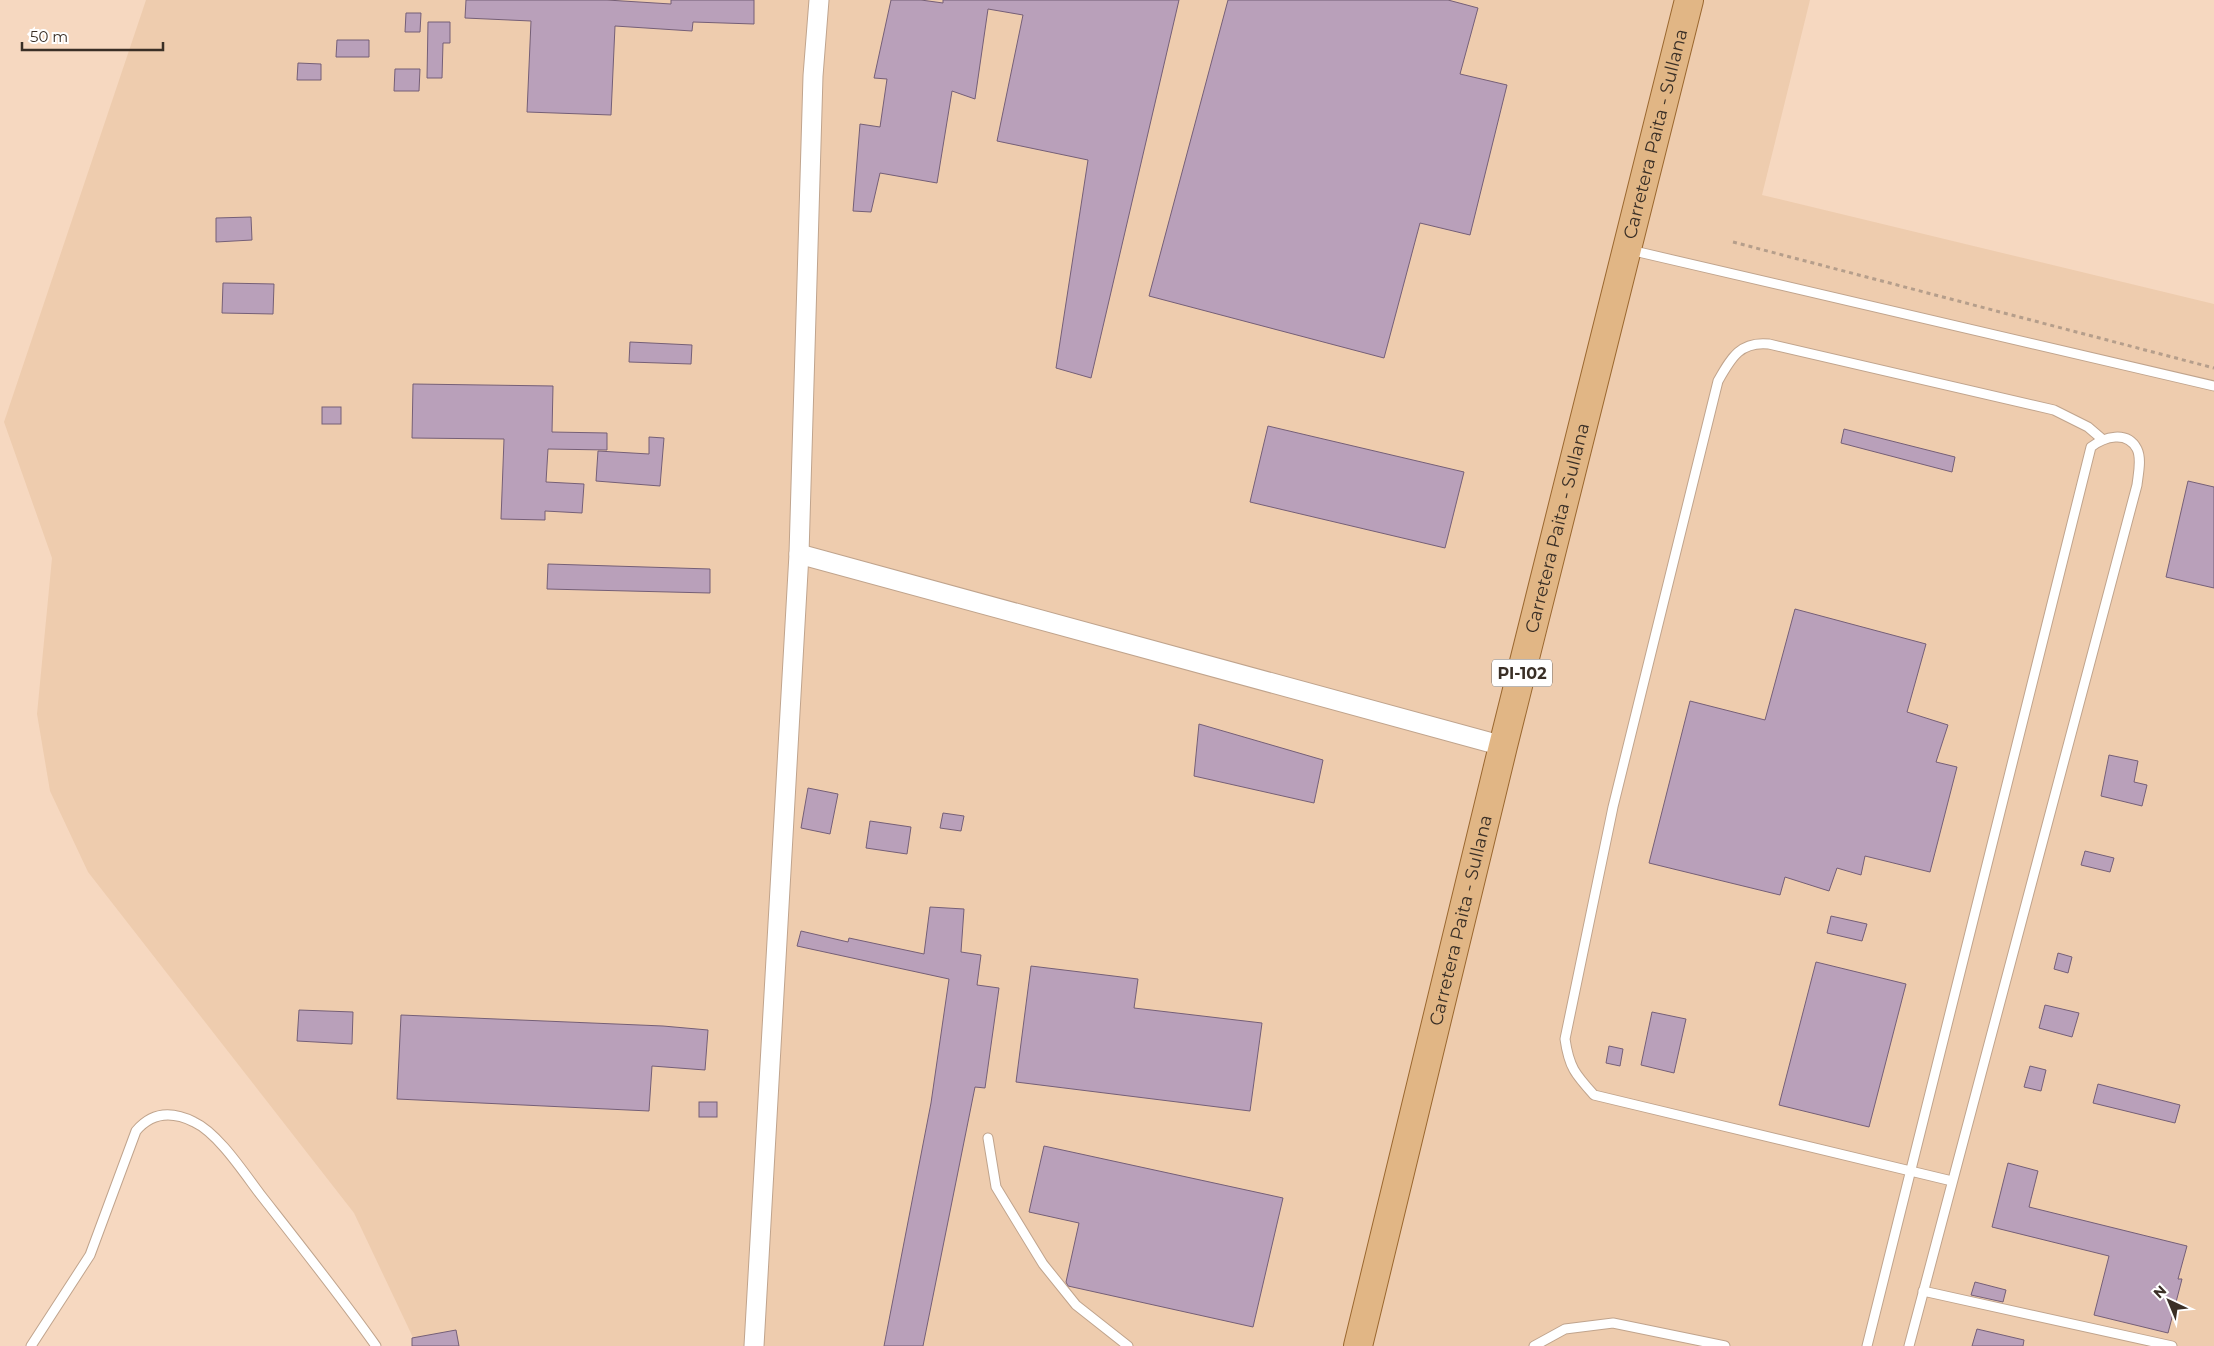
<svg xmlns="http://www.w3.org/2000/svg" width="2214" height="1346" font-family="Montserrat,sans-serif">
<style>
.built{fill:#eeccae}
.building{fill:#b9a0ba;stroke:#755f77}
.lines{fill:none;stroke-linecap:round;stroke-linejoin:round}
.lane-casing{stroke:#c0a48d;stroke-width:11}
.street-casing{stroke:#c0a48d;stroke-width:21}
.primary-casing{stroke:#9a672f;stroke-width:30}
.path{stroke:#b59e8b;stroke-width:3;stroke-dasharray:4 4;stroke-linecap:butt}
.lane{stroke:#fff;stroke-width:9}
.street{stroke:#fff;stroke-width:19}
.primary{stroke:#e1b685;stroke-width:28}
.labels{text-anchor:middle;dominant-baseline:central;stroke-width:4.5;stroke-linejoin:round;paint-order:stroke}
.shield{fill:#fff;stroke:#756d67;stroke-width:1}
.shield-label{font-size:16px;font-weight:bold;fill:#3a2f26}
.street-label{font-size:18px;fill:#3a2f26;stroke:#fff}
</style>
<rect width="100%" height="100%" fill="#f6d8c0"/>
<polygon class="built" points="146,0 1810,0 1762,195 2214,304 2214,1346 417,1346 354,1213 88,872 50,791 37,714 52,558 4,422"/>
<g class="building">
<polygon points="466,0 607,0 671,4 671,0 754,0 754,24 693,22 692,31 615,26 611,115 527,112 531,21 465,18"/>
<polygon points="891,0 921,0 943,3 943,0 1179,0 1091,378 1056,368 1088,160 997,141 1023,15 988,9 975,99 952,91 937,183 880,173 871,212 853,211 860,124 880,127 887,79 874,78"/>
<polygon points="1228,0 1448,0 1478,8 1460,74 1507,85 1470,235 1420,223 1384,358 1149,296"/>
<polygon points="406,13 421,13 420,32 405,32"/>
<polygon points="428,22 450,22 450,43 443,43 442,78 427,78"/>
<polygon points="337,40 369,40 369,57 336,57"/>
<polygon points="298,63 321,64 321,80 297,80"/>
<polygon points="395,69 420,69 419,91 394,91"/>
<polygon points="251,217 252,240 216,242 216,218"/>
<polygon points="223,283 274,284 273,314 222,313"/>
<polygon points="630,342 692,345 691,364 629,362"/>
<polygon points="413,384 553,386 552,432 607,433 607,450 548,449 546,482 584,484 582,513 545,511 545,520 501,519 504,439 412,438"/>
<rect x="322" y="407" width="19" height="17"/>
<polygon points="1268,426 1464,472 1445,548 1250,502"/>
<polygon points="1844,429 1955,457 1952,472 1841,443"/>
<polygon points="649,437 664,438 660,486 596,481 598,451 649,454"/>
<polygon points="2188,481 2214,487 2214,588 2166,577"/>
<polygon points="548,564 710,569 710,593 547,589"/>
<polygon points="1795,609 1926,644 1907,712 1948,725 1936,762 1957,767 1930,872 1865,856 1861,875 1837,868 1829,891 1785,877 1780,895 1649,863 1690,701 1765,720"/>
<polygon points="1199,724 1323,760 1314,803 1194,776"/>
<polygon points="2109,755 2138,761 2134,782 2147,785 2142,806 2101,796"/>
<polygon points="808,788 838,794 830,834 801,828"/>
<polygon points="943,813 964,816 961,831 940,828"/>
<polygon points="870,821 911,827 907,854 866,848"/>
<polygon points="2085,851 2114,858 2110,872 2081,865"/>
<polygon points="930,907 964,909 961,952 981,955 977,985 999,988 985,1088 975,1087 923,1346 884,1346 931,1103 949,979 797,946 801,931 848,942 849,938 924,954"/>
<polygon points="1831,916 1867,924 1862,941 1827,933"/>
<polygon points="2058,953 2072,957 2068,973 2054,969"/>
<polygon points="1816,962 1906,984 1869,1127 1779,1105"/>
<polygon points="1031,966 1138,979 1134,1008 1262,1023 1250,1111 1016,1082"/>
<polygon points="2045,1005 2079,1013 2072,1037 2039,1028"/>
<polygon points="299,1010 353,1012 352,1044 297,1041"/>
<polygon points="1652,1012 1686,1019 1674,1073 1641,1065"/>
<polygon points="401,1015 663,1026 708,1030 705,1070 652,1066 649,1111 397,1099"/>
<polygon points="1609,1046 1623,1049 1620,1066 1606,1063"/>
<polygon points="2030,1066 2046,1070 2041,1091 2024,1087"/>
<polygon points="2098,1084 2180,1105 2175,1123 2093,1103"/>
<rect x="699" y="1102" width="18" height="15"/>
<polygon points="1044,1146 1283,1198 1253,1327 1068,1286 1066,1282 1079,1223 1029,1212"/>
<polygon points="2008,1163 2038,1171 2029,1207 2187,1246 2178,1279 2182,1279 2168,1333 2094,1315 2109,1256 1992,1227"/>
<polygon points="1975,1282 2006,1290 2003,1302 1971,1295"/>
<polygon points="1977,1329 2024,1340 2023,1346 1972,1346"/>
<polygon points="456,1330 459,1346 412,1346 412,1338"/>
</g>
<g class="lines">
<defs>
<g id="lane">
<polyline points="1630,250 2214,386"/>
<polyline points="988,1138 996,1187 1043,1264 1076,1305 1128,1346"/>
<path d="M1952,1181L1594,1095C1575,1074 1569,1067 1565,1039L1613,807L1718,381C1731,358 1740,341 1769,344L2054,410L2088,427L2102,439"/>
<polyline points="1923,1291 2172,1346"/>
<path d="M31,1346L90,1255L136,1131C152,1112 172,1111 194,1122C218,1133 244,1173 260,1194C300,1245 339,1294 376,1346"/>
<polyline points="1534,1346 1565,1329 1613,1323 1725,1346"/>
<path d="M1867,1346L2091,447C2104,437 2127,430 2137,449C2142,459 2138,475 2137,485L1909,1346"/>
</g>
<g id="street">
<polyline points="799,554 1503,746"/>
<polyline points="754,1346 799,554 813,76 819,0"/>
</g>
<g id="primary">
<path id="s1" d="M1358,1346L1503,746L1689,0"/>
</g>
</defs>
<use href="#lane" class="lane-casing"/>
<use href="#street" class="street-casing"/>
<use href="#primary" class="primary-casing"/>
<polyline class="path" points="1733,242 2214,368"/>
<use href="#lane" class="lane"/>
<use href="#street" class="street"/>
<use href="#primary" class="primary"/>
</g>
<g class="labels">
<rect class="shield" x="1492" y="659.5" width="60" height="27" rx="4"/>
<g class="shield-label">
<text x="1522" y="673">PI-102</text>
</g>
<g class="street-label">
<text stroke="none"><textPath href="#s1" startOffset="1248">Carretera Paita - Sullana</textPath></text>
<text stroke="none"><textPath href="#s1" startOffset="842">Carretera Paita - Sullana</textPath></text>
<text stroke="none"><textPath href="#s1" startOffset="438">Carretera Paita - Sullana</textPath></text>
</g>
</g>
<g transform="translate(2169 1301) rotate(316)" stroke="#ffffff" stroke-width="4" paint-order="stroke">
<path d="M0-4L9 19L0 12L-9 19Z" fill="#3a2f26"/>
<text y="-8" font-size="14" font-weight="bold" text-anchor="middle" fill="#3a2f26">N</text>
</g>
<path d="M22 42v8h141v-8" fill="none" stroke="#3a2f26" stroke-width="2.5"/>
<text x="30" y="42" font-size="15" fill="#3a2f26" stroke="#ffffff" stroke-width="4" paint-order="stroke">50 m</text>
</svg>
